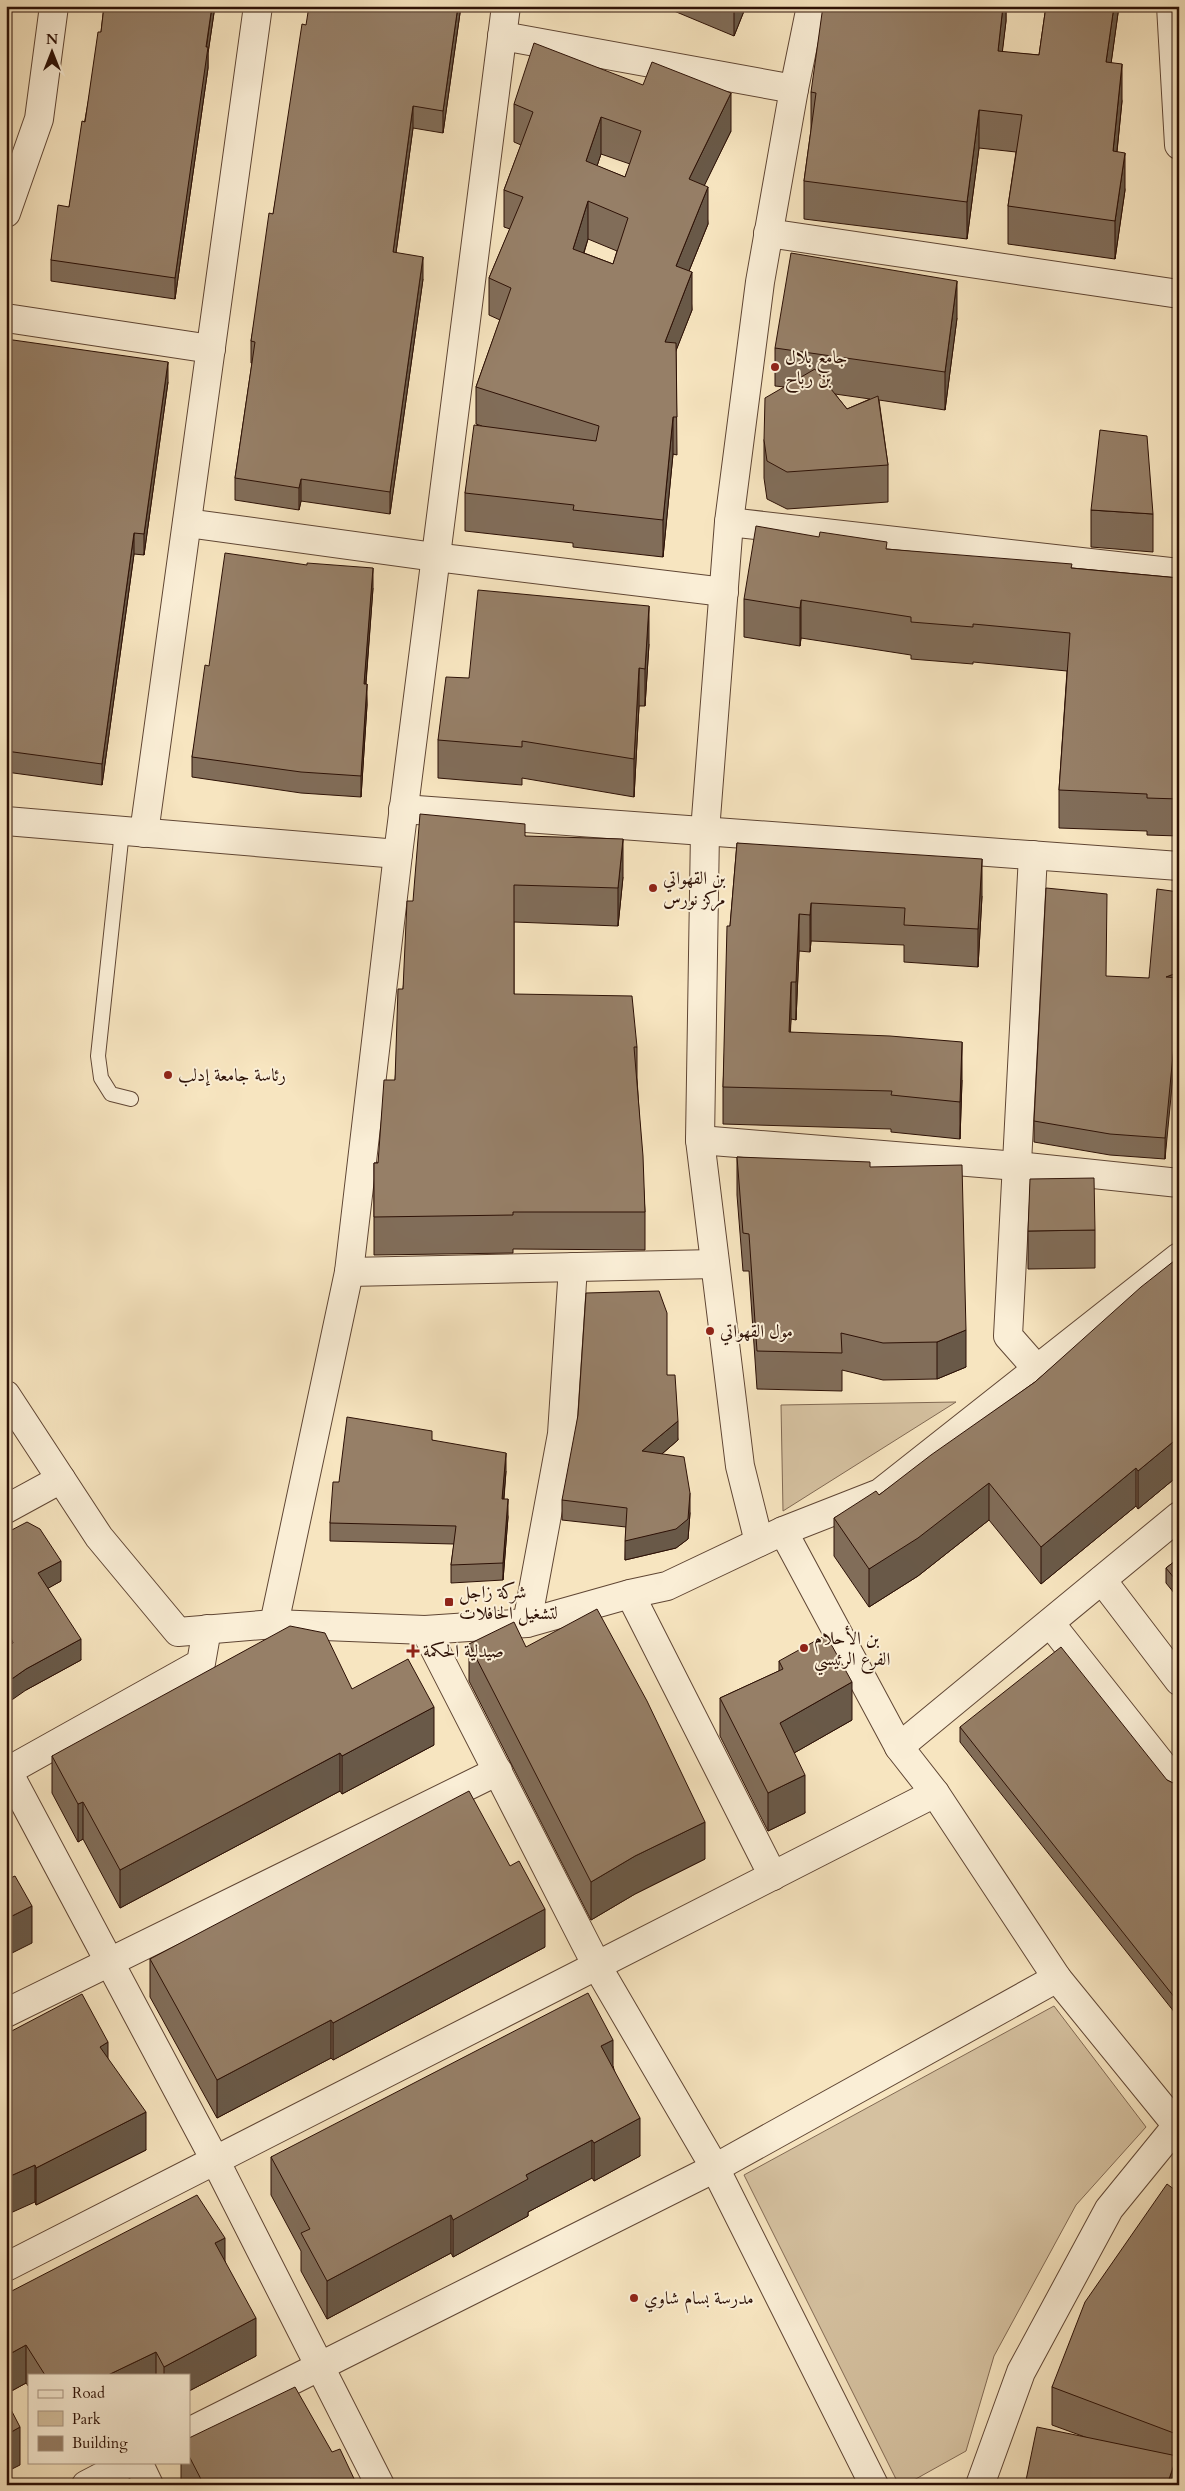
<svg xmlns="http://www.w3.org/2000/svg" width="1185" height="2491" font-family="Cardo,Amiri,serif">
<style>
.green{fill:#d5c1a0;stroke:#816953}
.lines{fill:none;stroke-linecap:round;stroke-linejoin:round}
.service-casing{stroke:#604634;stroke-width:16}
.minor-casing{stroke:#604634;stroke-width:30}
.tertiary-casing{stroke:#604634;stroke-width:30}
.service{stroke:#faeed6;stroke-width:14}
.minor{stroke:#faeed6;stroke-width:28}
.tertiary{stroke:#faeed6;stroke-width:28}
.wall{fill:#816d59;stroke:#2d1106;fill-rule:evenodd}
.shaded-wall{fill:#695948;stroke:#2d1106}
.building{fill:#967f67;stroke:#2d1106;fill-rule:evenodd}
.poi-dot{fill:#8f2418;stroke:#faeed6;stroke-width:2}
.labels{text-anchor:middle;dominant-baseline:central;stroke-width:4;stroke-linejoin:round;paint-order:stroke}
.poi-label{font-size:18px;fill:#2d1106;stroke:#faeed6;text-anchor:start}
</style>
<rect width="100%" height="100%" fill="#f7e5c0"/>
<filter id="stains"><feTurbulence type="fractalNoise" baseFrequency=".004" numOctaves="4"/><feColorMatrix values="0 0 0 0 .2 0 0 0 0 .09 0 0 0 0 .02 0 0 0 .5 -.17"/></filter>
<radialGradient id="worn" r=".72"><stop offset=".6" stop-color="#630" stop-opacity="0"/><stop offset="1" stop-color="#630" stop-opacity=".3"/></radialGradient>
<g class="green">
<polygon points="956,1402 783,1511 781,1405"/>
<polygon points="1054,2006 1146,2127 1076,2205 994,2356 966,2451 905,2485 899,2485 744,2175"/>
</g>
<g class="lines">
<defs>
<polyline id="service" points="122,831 98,1056 101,1078 111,1094 131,1099"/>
<g id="minor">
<polyline points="1171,6 1179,145"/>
<polyline points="502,36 794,89"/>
<polyline points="768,233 1179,294"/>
<polyline points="6,318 211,349"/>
<polyline points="729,522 1179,573"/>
<polyline points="187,523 435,557 724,592"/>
<polyline points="403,809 1179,866"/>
<polyline points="6,821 398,854"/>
<polyline points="144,833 258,6"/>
<polyline points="1033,855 1008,1336 1037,1369"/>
<polyline points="700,1140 1017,1166 1179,1183"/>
<polyline points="349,1272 715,1264"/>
<polyline points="6,1509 61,1479"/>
<polyline points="783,1531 899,1747 935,1793 1057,1978 1179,2128"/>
<polyline points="759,1542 740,1466 700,1140 705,831 729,522 760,282 794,89 811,6"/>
<polyline points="1102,1580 1179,1681"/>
<polyline points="630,1594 773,1876"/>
<polyline points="527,1623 562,1434 573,1267"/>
<polyline points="1050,1623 1179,1786"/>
<polyline points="274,1624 349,1272 398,854 506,6"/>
<polyline points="425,1630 597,1966 715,2168 874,2485"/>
<polyline points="899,1747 1179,1516"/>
<polyline points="6,1768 215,2160 380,2485"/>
<polyline points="6,1772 201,1663 207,1629"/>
<polyline points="6,2013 498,1771"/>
<polyline points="6,2267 935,1793"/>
<polyline points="189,2432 715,2168 1057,1978"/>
<polyline points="138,2462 149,2485"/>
<polyline points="86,2485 130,2462"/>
<polyline points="980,2485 1021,2372 1109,2209 1179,2123"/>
</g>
<g id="tertiary">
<polyline points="6,213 39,119 54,6"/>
<polyline points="6,1395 99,1537 178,1632 274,1624 425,1630 527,1623 630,1594 667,1586 783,1531 880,1493 1179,1257"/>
</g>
</defs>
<use href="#service" class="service-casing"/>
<use href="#minor" class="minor-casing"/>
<use href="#tertiary" class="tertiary-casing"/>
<use href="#service" class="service"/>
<use href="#minor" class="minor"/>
<use href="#tertiary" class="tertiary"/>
</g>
<g class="wall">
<polygon points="6,6 11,6 10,43 6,43"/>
<polygon points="104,6 215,6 208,53 208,68 175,299 51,281 51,260 69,207 101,32"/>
<polygon points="461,6 443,133 413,128 396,253 423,279 390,514 301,501 299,510 235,500 235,478 252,363 251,363 251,341 306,25"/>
<polygon points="582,6 636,6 635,11"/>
<polygon points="662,6 746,6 734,36"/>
<polygon points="1006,6 1006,21 1002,52 1039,55 1046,6 1119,6 1111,63 1122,101 1117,152 1125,190 1115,259 1008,244 1008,206 1016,152 979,148 967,239 804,219 804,181 811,130 811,92"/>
<path d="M514,104L731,131L704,185L708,224L689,271L692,310L676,350L677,455L673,454L663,557L573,547V543L465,531V493L482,426L476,424V387L500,320L489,315V278L510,229L504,227V190L521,145L514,142ZM601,154L630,164L625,177L597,166ZM588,239L617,251L613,264L584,253Z"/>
<path d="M957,318L945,410L879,400L888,465V502L787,509L767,499L764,478V440L785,387L775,386V348ZM835,394L870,399L847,409Z"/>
<polygon points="6,339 168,382 144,555 134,554 102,785 6,772"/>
<polygon points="1091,510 1153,514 1153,552 1091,547"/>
<polygon points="887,549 1072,568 1179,578 1179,836 1147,835 1147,831 1059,828 1059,790 1067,671 973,662 973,664 911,659 911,655 801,638 800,646 744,637 744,599"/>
<polygon points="373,588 366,684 367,705 361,797 301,793 192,777 192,757 209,666"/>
<polygon points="649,644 645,706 639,706 634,797 522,778 522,785 438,778 438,740 469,678"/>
<polygon points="525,836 623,877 618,926 514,922 514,994 637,1047 637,1078 645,1212 645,1250 513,1249 513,1253 374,1255 374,1163 378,1163 395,1080 403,989 413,901"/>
<polygon points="737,843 982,896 978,967 904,962 904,945 811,941 810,952 799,951 796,1020 791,1019 790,1032 962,1080 960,1139 891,1132 891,1129 723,1124 723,1087 730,926"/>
<polygon points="1179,892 1165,1159 1110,1155 1034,1142 1034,1121 1149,978"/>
<polygon points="737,1157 870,1167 966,1367 937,1379 883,1380 842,1370 842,1391 757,1389 749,1271 743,1271 737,1195"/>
<polygon points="1095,1230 1095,1268 1028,1269 1028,1231"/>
<polygon points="1179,1257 1179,1475 1138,1509 1136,1506 1041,1584 989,1520 918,1576 869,1607 834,1556 834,1518 879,1495 1035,1382"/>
<polygon points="667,1375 678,1440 662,1454 690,1513 688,1539 676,1548 625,1560 626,1527 562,1520 562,1500"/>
<polygon points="432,1440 506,1471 504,1499 508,1517 503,1580 451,1583 451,1565 454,1544 330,1541 330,1523 339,1482"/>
<polygon points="6,1533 61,1581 48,1588 81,1660 26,1690 6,1646"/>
<polygon points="1179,1558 1179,1599 1166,1583 1166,1568"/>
<polygon points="469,1644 526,1647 705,1859 635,1894 591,1920 469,1681"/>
<polygon points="779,1661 852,1720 794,1753 805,1813 768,1831 720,1736 720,1698 779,1671"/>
<polygon points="352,1689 434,1745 342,1794 340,1791 120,1908 83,1839 78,1842 52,1793 52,1756"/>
<polygon points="960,1727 1167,1780 1179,1786 1179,2018 960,1742"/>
<polygon points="545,1947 333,2060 331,2058 217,2118 150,1997 150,1959"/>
<polygon points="6,2034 108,2059 146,2150 36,2205 35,2202"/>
<polygon points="613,2066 640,2156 594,2181 592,2178 528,2212 528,2216 453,2257 451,2253 327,2319 301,2271 301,2251 271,2195 271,2157"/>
<polygon points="1179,2193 1179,2473 1177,2472 1177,2485 1085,2437 1052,2425 1052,2387"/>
<polygon points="225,2261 256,2356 189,2391 189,2375 29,2375 29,2387 26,2383 6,2394 6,2294"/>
<polygon points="189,2438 332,2452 357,2485 184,2485 181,2479 181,2462 189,2462"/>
</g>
<g class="shaded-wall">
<polygon points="212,6 215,6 208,53 208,68 175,299 175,278"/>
<polygon points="458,6 461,6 443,133 443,111"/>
<polygon points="734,6 746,6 734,36"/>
<polygon points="1003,6 1006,6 1006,21 998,89 998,51"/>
<polygon points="1114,6 1119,6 1106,100 1106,62"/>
<polygon points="1122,64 1122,101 1113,189 1113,151"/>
<polygon points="731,93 731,131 689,217 689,179"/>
<polygon points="413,106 413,128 393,274 393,252"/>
<polygon points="979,110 979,148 967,239 967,202"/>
<polygon points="601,117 601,154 586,199 586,161"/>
<polygon points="1125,153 1125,190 1115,259 1115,221"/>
<polygon points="708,187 708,224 676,303 676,266"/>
<polygon points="588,201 588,239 573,286 573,249"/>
<polygon points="423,257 423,279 390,514 390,492"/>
<polygon points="692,272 692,310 665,379 665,342"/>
<polygon points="957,281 957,318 945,410 945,372"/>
<polygon points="168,362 168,382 144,555 144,534"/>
<polygon points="673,417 673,454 663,557 663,520"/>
<polygon points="301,479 301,501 299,510 299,488"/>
<polygon points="134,533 134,554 102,785 102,764"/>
<polygon points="373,568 373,588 364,705 364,684"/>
<polygon points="801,600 801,638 800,646 800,608"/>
<polygon points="649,606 649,644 645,706 645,669"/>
<polygon points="639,668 639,706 634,797 634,759"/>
<polygon points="367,684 367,705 361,797 361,776"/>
<polygon points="623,839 623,877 618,926 618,888"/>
<polygon points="982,859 982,896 978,967 978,929"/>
<polygon points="811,903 811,941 810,952 810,915"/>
<polygon points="799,914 799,951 796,1020 796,982"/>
<polygon points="1179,972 1179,1013 1165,1159 1166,977"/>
<polygon points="791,982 791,1019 789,1069 789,1032"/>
<polygon points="962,1042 962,1080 960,1139 960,1102"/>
<polygon points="966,1330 966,1367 937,1379 937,1342"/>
<polygon points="678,1421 678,1440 642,1471 642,1451"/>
<polygon points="1179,1437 1179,1475 1138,1509 1138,1471"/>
<polygon points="506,1453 506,1471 502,1517 502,1499"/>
<polygon points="1136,1468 1136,1506 1041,1584 1041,1547"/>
<polygon points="989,1483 989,1520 918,1576 869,1607 869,1569"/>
<polygon points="690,1493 690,1513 688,1539 676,1548 625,1560 625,1541"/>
<polygon points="508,1499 508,1517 503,1580 503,1563"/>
<polygon points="61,1561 61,1581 38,1594 38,1573"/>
<polygon points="81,1639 81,1660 26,1690 6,1704 6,1683 26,1669"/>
<polygon points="852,1682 852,1720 780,1761 780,1723"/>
<polygon points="434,1707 434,1745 342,1794 342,1756"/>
<polygon points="340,1753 340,1791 120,1908 120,1870"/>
<polygon points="805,1775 805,1813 768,1831 768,1793"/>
<polygon points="83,1802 83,1839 78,1842 78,1804"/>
<polygon points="705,1822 705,1859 635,1894 591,1920 591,1882 635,1856"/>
<polygon points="32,1906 32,1943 6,1956 6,1919"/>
<polygon points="545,1909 545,1947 333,2060 333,2023"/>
<polygon points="331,2020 331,2058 217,2118 217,2080"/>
<polygon points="613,2040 613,2077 601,2046"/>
<polygon points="108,2042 108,2080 100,2047"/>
<polygon points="146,2112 146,2150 36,2205 36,2168"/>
<polygon points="640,2118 640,2156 594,2181 594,2143"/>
<polygon points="592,2140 592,2178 528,2212 528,2216 453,2257 453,2220 526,2175"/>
<polygon points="35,2165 35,2202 6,2215 6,2178"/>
<polygon points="451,2215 451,2253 327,2319 327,2281"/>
<polygon points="225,2238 225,2276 215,2243"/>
<polygon points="256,2318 256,2356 189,2391 189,2375 164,2375 164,2367"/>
<polygon points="26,2345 26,2383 6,2394 6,2356"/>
<polygon points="156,2352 156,2375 108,2375"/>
<polygon points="20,2427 20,2465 6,2472 6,2435"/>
<polygon points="1177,2456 1177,2485 1167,2485"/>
</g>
<g class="building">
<polygon points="6,6 11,6 10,20 6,20"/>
<polygon points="104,6 212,6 206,47 208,47 175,278 51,260 58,205 69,207 82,121 85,122 98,32 101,32"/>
<polygon points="309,6 458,6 443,111 413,106 393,252 423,257 390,492 301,479 299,488 235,478 255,342 251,341 269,213 273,214 302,24 306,25"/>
<polygon points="823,6 1003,6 998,51 1039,55 1046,6 1114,6 1106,62 1122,64 1113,151 1125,153 1115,221 1008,206 1022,115 979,110 967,202 804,181 816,93 811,92"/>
<path d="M534,43L643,85L652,62L731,93L689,179L708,187L676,266L692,272L665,342L676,343L677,417H673L663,520L573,510L574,505L465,493L474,425L596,441L599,426L476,387L511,288L489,278L523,197L504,190L533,112L514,104ZM601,117L641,131L625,177L586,161ZM588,201L628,218L613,264L573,249Z"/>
<polygon points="791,253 957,281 945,372 775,348"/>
<polygon points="6,339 168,362 144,534 134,533 102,764 6,751"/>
<polygon points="815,369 847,409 878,396 888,465 787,472 767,461 764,440 765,398"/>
<polygon points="1100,430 1147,436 1153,514 1091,510"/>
<polygon points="756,526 819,537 820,532 887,542 886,549 1072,564 1071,568 1179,578 1179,799 1147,798 1147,794 1059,790 1070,633 973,624 973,627 911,622 911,617 801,600 800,608 744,599"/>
<polygon points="225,553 307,565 307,563 373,568 364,684 367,684 361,776 301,772 192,757 205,665 209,666"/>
<polygon points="478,590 649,606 645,669 639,668 634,759 522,741 522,747 438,740 446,677 469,678"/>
<polygon points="420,814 525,824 525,836 623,839 618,888 514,885 514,994 632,996 637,1047 634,1047 643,1156 645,1212 513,1212 513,1215 374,1217 374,1163 378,1163 384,1080 395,1080 398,989 403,989 407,901 413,901"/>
<polygon points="737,843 982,859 978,929 904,925 905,908 811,903 810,915 799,914 796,982 791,982 789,1032 890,1036 962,1042 960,1102 891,1095 892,1091 723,1087 727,926 730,926"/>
<polygon points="1046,888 1107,894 1106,976 1149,978 1157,889 1179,892 1179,972 1166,977 1179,978 1179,993 1165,1138 1110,1134 1034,1121"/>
<polygon points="737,1157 870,1162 870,1167 962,1165 966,1330 937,1342 883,1343 841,1333 842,1353 757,1351 749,1234 743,1233"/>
<polygon points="1094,1178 1095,1230 1028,1231 1030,1179"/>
<polygon points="1179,1257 1179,1437 1138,1471 1136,1468 1041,1547 989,1483 918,1538 869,1569 834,1518 876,1491 879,1495 931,1455 1035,1382 1141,1287"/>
<polygon points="659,1291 667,1313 667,1375 675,1375 678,1421 642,1451 684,1457 690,1493 688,1519 676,1529 625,1541 627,1508 562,1500 578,1415 586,1293"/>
<polygon points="347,1417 432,1431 432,1440 506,1453 502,1499 508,1499 503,1563 451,1565 456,1526 330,1523 333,1482 339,1482"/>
<polygon points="27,1522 40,1529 61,1561 38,1573 81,1639 26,1669 6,1683 6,1649 13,1643 6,1625 6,1533"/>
<polygon points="1179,1558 1179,1584 1166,1568"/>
<polygon points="597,1609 647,1701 705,1822 635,1856 591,1882 469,1644 514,1622 526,1647"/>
<polygon points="290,1626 325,1633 352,1689 408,1659 434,1707 342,1756 340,1753 120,1870 83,1802 78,1804 52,1756"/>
<polygon points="826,1635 852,1682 780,1723 805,1775 768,1793 720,1698 783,1669 779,1661"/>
<polygon points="1061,1647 1167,1780 1179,1786 1179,2003 960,1727"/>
<polygon points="469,1791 510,1866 519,1861 545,1909 333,2023 331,2020 217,2080 150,1959"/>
<polygon points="15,1876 32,1906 6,1919 6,1880"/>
<polygon points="588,1993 613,2040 601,2046 640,2118 594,2143 592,2140 526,2175 528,2179 453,2220 451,2215 327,2281 301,2233 310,2229 271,2157"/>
<polygon points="82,1994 108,2042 100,2047 146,2112 36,2168 35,2165 6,2178 6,2034"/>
<polygon points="1167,2184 1179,2193 1179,2435 1052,2387 1085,2302"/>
<polygon points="197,2195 225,2238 215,2243 256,2318 164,2367 156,2352 108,2375 45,2375 26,2345 6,2356 6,2294"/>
<polygon points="295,2387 332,2452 340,2449 357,2485 204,2485 189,2456 189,2438"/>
<polygon points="6,2400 20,2427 6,2435"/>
<polygon points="1037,2427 1177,2456 1167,2485 1025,2485"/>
</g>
<g class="poi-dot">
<circle cx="775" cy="367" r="5"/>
<circle cx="653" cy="888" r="5"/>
<circle cx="168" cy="1075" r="5"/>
<circle cx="710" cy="1331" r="5"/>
<rect x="444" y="1597" width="10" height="10" rx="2.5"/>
<circle cx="804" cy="1648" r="5"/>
<path d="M410.5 1643.5h5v5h5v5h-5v5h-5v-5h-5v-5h5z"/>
<circle cx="634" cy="2298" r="5"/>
</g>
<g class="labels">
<g class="poi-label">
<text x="785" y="357">جامع بلال<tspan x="785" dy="21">بن رباح</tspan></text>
<text x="663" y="878">بن القهواتي<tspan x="663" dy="21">مركز نورس</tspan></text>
<text x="178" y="1075">رئاسة جامعة إدلب</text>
<text x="720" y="1331">مول القهواتي</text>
<text x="459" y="1592">شركة زاجل<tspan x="459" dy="21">لتشغيل الحافلات</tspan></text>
<text x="814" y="1638">بن الأحلام<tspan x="814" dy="21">الفرع الرئيسي</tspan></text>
<text x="423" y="1651">صيدلية الحكمة</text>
<text x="644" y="2298">مدرسة بسام شاوي</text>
</g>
</g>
<rect width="1185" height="2491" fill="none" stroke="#f7e5c0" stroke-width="25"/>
<rect x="8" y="8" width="1170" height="2476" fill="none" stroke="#2d1106" stroke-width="2.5"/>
<rect x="12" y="12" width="1160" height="2466" fill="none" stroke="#2d1106"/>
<rect x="28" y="2374" width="162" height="90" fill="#faeed6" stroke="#a89683"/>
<rect x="38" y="2390" width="25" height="8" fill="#faeed6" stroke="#a89683"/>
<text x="72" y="2398" font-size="15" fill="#2d1106">Road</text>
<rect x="38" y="2411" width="25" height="15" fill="#d5c1a0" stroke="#a89683"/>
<text x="72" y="2424" font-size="15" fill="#2d1106">Park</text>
<rect x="38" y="2436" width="25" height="15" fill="#967f67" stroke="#a89683"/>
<text x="72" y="2448" font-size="15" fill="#2d1106">Building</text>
<g transform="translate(52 52)" stroke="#faeed6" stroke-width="4" paint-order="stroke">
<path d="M0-4L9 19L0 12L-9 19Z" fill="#2d1106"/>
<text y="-8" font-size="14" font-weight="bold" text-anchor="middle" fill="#2d1106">N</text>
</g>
<rect width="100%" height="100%" filter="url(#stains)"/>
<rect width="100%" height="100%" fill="url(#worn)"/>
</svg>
